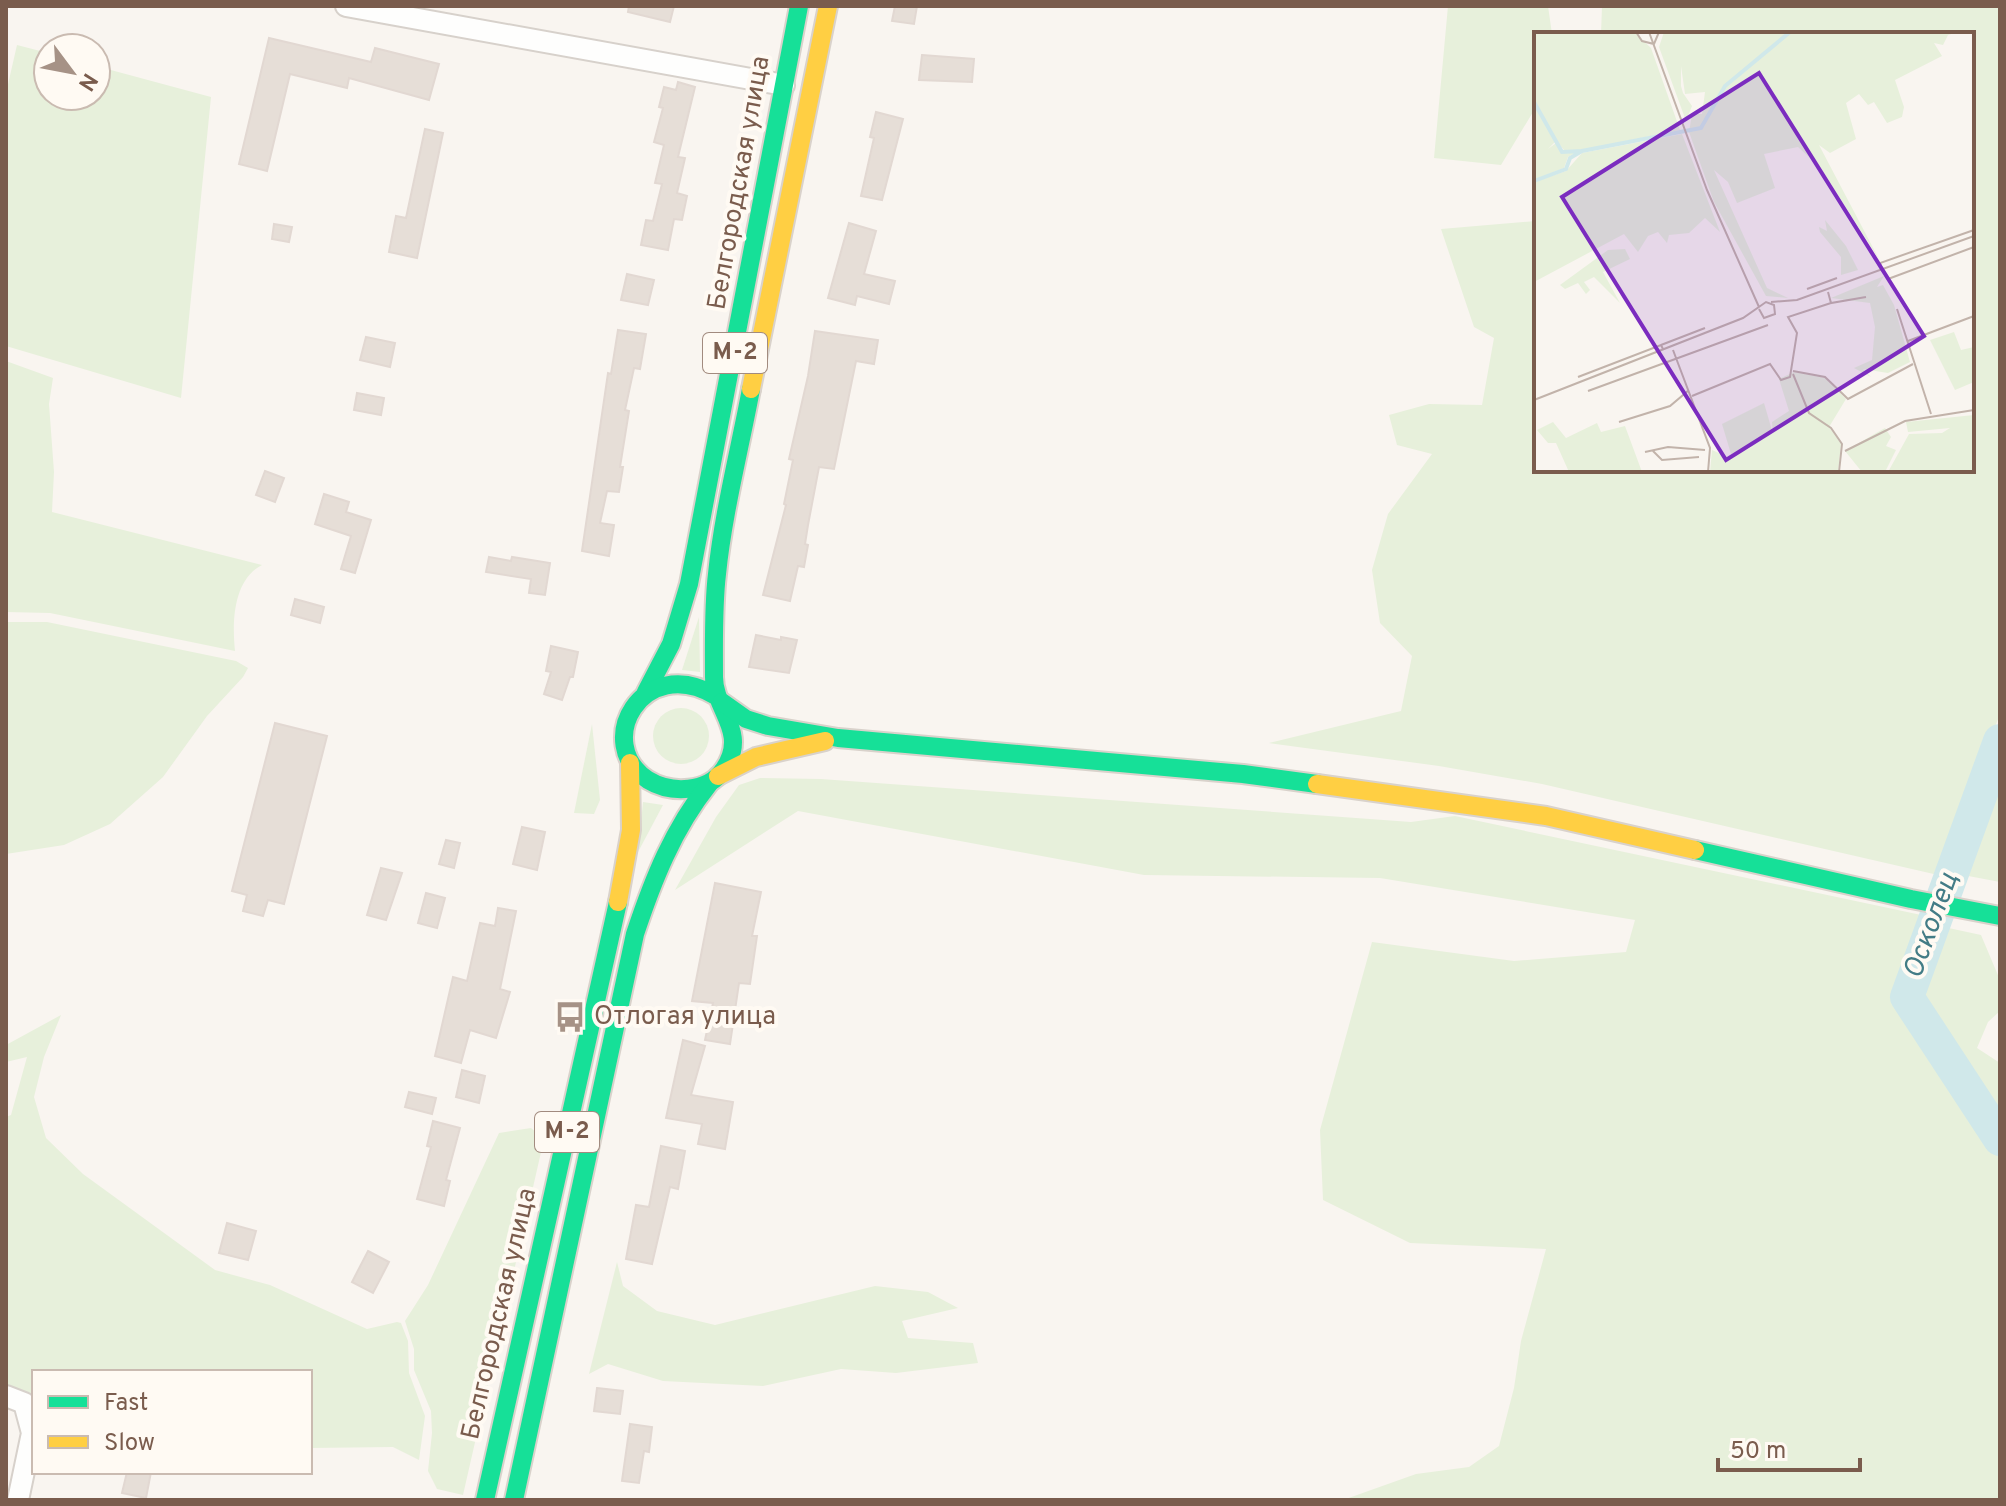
<svg xmlns="http://www.w3.org/2000/svg" width="2006" height="1506" font-family="Overpass,sans-serif">
<style>
.green{fill:#e7f0db}
.lines{fill:none;stroke-linecap:round;stroke-linejoin:round}
.river{stroke:#d0e8ea;stroke-width:34}
.building{fill:#e6ded7;stroke:#e2d8d2;stroke-width:2}
.street-casing{stroke:#d7d1cb;stroke-width:24}
.fast-casing{stroke:#d9d2cb;stroke-width:22}
.slow-casing{stroke:#d9d2cb;stroke-width:22}
.street{stroke:#fefefd;stroke-width:20}
.fast{stroke:#16e098;stroke-width:18}
.slow{stroke:#ffcf43;stroke-width:18}
.labels{text-anchor:middle;dominant-baseline:central;stroke-width:8;stroke-linejoin:round;paint-order:stroke}
.shield{fill:#fffaf3;stroke:#a28b7f;stroke-width:2}
.shield-label{font-size:24px;font-weight:bold;fill:#7a5c4d}
.street-label{font-size:26px;fill:#7a5c4d;stroke:#fffaf3}
.poi-label{font-size:26px;fill:#7a5c4d;stroke:#fffaf3;text-anchor:start}
.water-label{font-size:28px;font-style:italic;fill:#437c86;stroke:#fffaf3}
.inset-river{fill:none;stroke:#d0e8ea;stroke-width:4}
.inset-road{fill:none;stroke:#c2b3aa;stroke-width:2}
.view{fill:#7b2cbf;fill-opacity:0.15;stroke:#7b2cbf;stroke-width:4}
.inset-edge{fill:none;stroke:#7a5c4d;stroke-width:4}
</style>
<rect width="100%" height="100%" fill="#f9f5f0"/>
<g class="green">
<polygon points="1448,6 1548,6 1552,34 1536,34 1536,107 1501,165 1434,158"/>
<polygon points="1602,6 2000,6 2000,714 1938,875 1542,784 1439,766 1269,743 1401,711 1412,656 1380,623 1372,570 1388,514 1432,454 1397,445 1389,415 1429,404 1482,405 1494,338 1474,327 1441,229 1536,221 1536,470 1972,470 1972,34 1601,34"/>
<polygon points="17,45 48,53 48,96 96,96 96,66 211,97 181,398 6,346 6,93"/>
<path d="M6,361L53,378L49,404L54,472L52,512L262,565C233,580 232,622 235,651L50,613L6,612Z"/>
<polygon points="699,617 700,672 682,670"/>
<polygon points="6,622 47,622 236,661 248,668 243,677 207,716 163,777 110,824 64,845 6,854"/>
<circle cx="681" cy="736" r="28"/>
<polygon points="592,724 600,800 594,814 574,813"/>
<polygon points="760,778 821,779 1411,822 1455,816 1926,916 1931,960 1944,927 1981,935 2000,980 2000,1011 1988,1022 1977,1048 2000,1063 2000,1500 1343,1500 1416,1474 1469,1467 1499,1446 1514,1388 1521,1341 1546,1249 1410,1243 1323,1200 1320,1130 1372,942 1514,961 1626,952 1635,920 1380,878 1144,875 798,811 675,890 716,817 739,785"/>
<polygon points="2000,778 2000,882 1963,875"/>
<polygon points="643,802 663,805 638,852"/>
<polygon points="61,1015 44,1057 34,1097 46,1138 83,1174 215,1270 270,1285 367,1329 397,1322 401,1323 408,1341 409,1373 425,1416 419,1460 393,1447 310,1448 310,1372 34,1372 34,1394 6,1385 6,1117 11,1115 27,1057 6,1062 6,1045"/>
<polygon points="531,1128 544,1139 463,1495 437,1489 428,1471 432,1433 431,1411 414,1370 414,1349 405,1321 428,1285 499,1133"/>
<polygon points="617,1262 623,1286 657,1311 715,1325 875,1286 928,1292 958,1308 902,1321 908,1338 973,1343 978,1363 896,1373 841,1369 763,1386 663,1381 608,1364 589,1374"/>
</g>
<g class="lines">
<polyline class="river" points="2000,741 1907,997 2000,1139"/>
</g>
<g class="building">
<polygon points="629,6 674,6 670,22 628,12"/>
<polygon points="895,6 917,6 914,24 892,21"/>
<polygon points="269,38 371,62 375,48 439,64 429,100 349,78 347,88 290,74 267,171 239,164"/>
<polygon points="922,55 974,59 972,82 919,80"/>
<polygon points="678,82 695,87 678,157 685,158 677,193 687,196 682,220 674,219 668,250 641,245 646,220 653,221 662,184 655,183 664,145 654,142 663,108 659,107 664,87 676,90"/>
<polygon points="876,112 903,119 882,200 861,196 874,138 870,137"/>
<polygon points="425,129 443,133 417,258 389,252 396,216 406,218"/>
<polygon points="849,223 876,231 864,274 895,281 889,304 857,296 855,305 828,298"/>
<polygon points="274,224 292,227 289,242 272,239"/>
<polygon points="627,274 654,280 648,305 621,300"/>
<polygon points="618,330 646,334 640,369 634,368 625,410 629,411 620,467 623,467 619,492 607,491 600,523 614,525 609,556 582,551 608,373 611,374"/>
<polygon points="815,331 878,340 874,364 856,361 834,469 819,467 808,525 805,544 808,545 804,567 798,566 790,601 763,595 786,505 784,504 793,460 789,459 808,376"/>
<polygon points="366,337 395,343 390,367 360,360"/>
<polygon points="357,393 384,398 381,415 354,410"/>
<polygon points="265,471 284,478 275,502 256,495"/>
<polygon points="324,494 349,502 346,512 371,520 355,573 341,569 351,536 315,524"/>
<polygon points="489,557 511,561 512,557 550,563 545,595 529,593 531,579 486,572"/>
<polygon points="295,599 324,607 320,623 291,615"/>
<polygon points="756,635 781,640 781,637 797,640 789,673 749,667"/>
<polygon points="551,646 578,652 573,677 570,677 562,700 544,694 551,672 546,671"/>
<polygon points="275,723 327,736 284,904 268,900 263,916 243,911 247,895 232,891"/>
<polygon points="522,827 545,832 537,870 513,864"/>
<polygon points="446,840 460,843 454,868 439,864"/>
<polygon points="381,868 402,873 386,920 367,915"/>
<polygon points="715,883 761,892 752,936 757,936 750,984 739,983 730,1044 705,1040 713,1003 692,1001"/>
<polygon points="426,893 445,898 437,928 418,923"/>
<polygon points="498,908 516,911 500,989 510,992 496,1038 470,1030 461,1063 435,1056 453,977 467,981 480,923 495,926"/>
<polygon points="683,1040 705,1046 691,1095 733,1102 725,1149 698,1144 702,1124 666,1118"/>
<polygon points="462,1070 485,1076 479,1103 456,1097"/>
<polygon points="409,1092 436,1098 432,1114 405,1107"/>
<polygon points="433,1121 460,1128 446,1180 450,1181 444,1206 417,1199 431,1147 427,1146"/>
<polygon points="661,1146 685,1151 678,1189 670,1187 652,1264 626,1259 636,1205 649,1207"/>
<polygon points="227,1223 256,1231 248,1260 219,1253"/>
<polygon points="368,1251 389,1262 373,1293 352,1282"/>
<polygon points="597,1388 623,1391 620,1414 594,1411"/>
<polygon points="630,1424 652,1427 649,1452 644,1451 639,1483 622,1481"/>
<polygon points="127,1472 151,1472 146,1498 122,1493"/>
</g>
<g class="lines">
<defs>
<g id="street">
<polyline points="346,6 784,85"/>
<polyline points="6,1396 24,1403 32,1433 18,1500"/>
</g>
<g id="fast">
<polyline points="646,692 671,644 689,584 799,6"/>
<path d="M716,696C642,652 592,744 648,780C671,794 708,793 724,769C749,732 714,710 714,677C714,643 713,607 717,574C723,514 740,448 751,389"/>
<polyline points="722,702 746,719 768,726 838,738 1243,774 1317,784"/>
<polyline points="1695,850 1911,899 2000,916"/>
<polyline points="485,1500 618,902"/>
<path d="M514,1500L635,934C653,880 673,829 709,784"/>
</g>
<g id="slow">
<polyline points="751,389 828,6"/>
<polyline points="718,776 756,757 825,741"/>
<polyline points="1317,784 1546,816 1695,850"/>
<polyline points="618,902 631,830 630,763"/>
</g>
</defs>
<use href="#street" class="street-casing"/>
<use href="#fast" class="fast-casing"/>
<use href="#slow" class="slow-casing"/>
<use href="#street" class="street"/>
<use href="#fast" class="fast"/>
<use href="#slow" class="slow"/>
</g>
<defs>
<symbol id="bus-bare" viewBox="-9 -9 18 18"><path d="M-5-6H5V4H4V6H2V4H-2V6H-4V4H-5ZM-3.5-4V0h7V-4ZM-3.5 1.2v1.5H-2V1.2ZM2 1.2v1.5H3.5V1.2Z" fill="#a69286" stroke="#fffaf3" stroke-width="2.5" paint-order="stroke"/></symbol>
</defs>
<g fill-rule="evenodd">
<use href="#bus-bare" x="548" y="995" width="44" height="44"/>
</g>
<g class="labels">
<g class="shield">
<rect x="703" y="333" width="64" height="40" rx="6"/>
<rect x="535" y="1112" width="64" height="40" rx="6"/>
</g>
<g class="shield-label">
<text x="735" y="353">М-2</text>
<text x="567" y="1132">М-2</text>
</g>
<g class="street-label">
<text transform="translate(740 183) rotate(-80)">Белгородская улица</text>
<text transform="translate(500 1314) rotate(-77)">Белгородская улица</text>
</g>
<g class="poi-label">
<text x="594" y="1017">Отлогая улица</text>
</g>
<g class="water-label">
<text transform="translate(1932 926) rotate(-70)">Осколец</text>
</g>
</g>
<g transform="translate(1534 32)">
<rect width="440" height="440" fill="#f9f5f0"/>
<path d="M0,0H100L117,16L146,98L48,118H30L22,109L14,117L22,111L28,121L43,120L34,125L30,136L0,148ZM130,0H424L414,3L409,13L400,11L408,24L361,48L370,75L368,85L353,91L340,70L334,73L325,62L312,71L322,107L296,121L285,113L346,229L286,135L264,115L230,122L241,156L203,171L194,150L180,138L233,256L254,266L232,264L180,170L155,100L158,82H168L171,60L151,62L147,34V54L149,61L158,74L152,89L125,15ZM148,102L186,200L171,186L155,201L135,203L133,211L124,200L114,204L104,220L90,202L0,250V150L32,139L48,121ZM291,188L312,214L324,238L307,243V225L286,200L285,195L293,199ZM91,217L96,227L69,240L86,271L60,245L50,250L56,258L52,262L44,251L31,257L26,253L74,218ZM350,244L343,255L349,253L360,273L376,330L354,341L329,337L337,345L320,336L338,328L341,295L336,271L297,266ZM420,300L427,318L440,315V350L421,358L396,308ZM260,340L291,346L312,367L295,395L307,412L304,440H176L178,418L194,425L221,414L197,422L188,392L230,371L239,402L238,390L255,379L245,347ZM440,383V440H354L375,402L408,401L416,396L374,400L372,390ZM19,390L32,406L63,391L67,400L91,394L108,440H35L22,411H14L3,398ZM351,396L357,405L352,414L362,418L351,440H328L311,419Z" fill="#e7f0db"/>
<path class="inset-river" d="M0,70L28,120L48,119M0,149L32,137L36,126L48,119L167,96L191,54L256,0"/>
<path class="inset-road" d="M102,0L108,9L120,12L125,0M115,0L173,158L225,275M348,237L346,231L440,198M354,247L440,215M273,257L303,246M294,260L297,271L332,265M237,270L263,268L440,204M363,277L397,382M374,309L440,284M127,313L171,296M139,318L176,416L174,440M259,339L291,345L314,367L379,332M259,342L275,381L297,396L308,412L305,440M44,345L127,313L129,317M54,359L234,293M158,364L236,332L247,348L256,345L263,301L254,285L297,271M0,368L209,286L232,270L240,273L241,282L230,286L225,277M85,390L136,374L155,358M119,419L128,428L165,425M311,419L371,389L440,378M111,420L134,415L171,418"/>
<path class="view" d="M225,41L390,304L192,428L28,165Z"/>
<rect width="440" height="440" class="inset-edge"/>
</g>
<rect width="2006" height="1506" fill="none" stroke="#7a5c4d" stroke-width="16"/>
<rect x="32" y="1370" width="280" height="104" fill="#fffaf3" stroke="#cabbb1" stroke-width="2"/>
<rect x="48" y="1396" width="40" height="12" fill="#16e098" stroke="#cabbb1" stroke-width="2"/>
<text x="104" y="1410" font-size="24" fill="#7a5c4d">Fast</text>
<rect x="48" y="1436" width="40" height="12" fill="#ffcf43" stroke="#cabbb1" stroke-width="2"/>
<text x="104" y="1450" font-size="24" fill="#7a5c4d">Slow</text>
<g transform="translate(72 72) rotate(122)"><circle r="38" fill="#fffaf3" stroke="#cabbb1" stroke-width="2"/>
<path d="M0-6L14 30L0 20L-14 30Z" fill="#a69286"/>
<text y="-12" font-size="22" font-weight="bold" text-anchor="middle" fill="#7a5c4d">N</text>
</g>
<path d="M1718 1458v12h142v-12" fill="none" stroke="#7a5c4d" stroke-width="4"/>
<text x="1730" y="1458" font-size="24" fill="#7a5c4d" stroke="#fffaf3" stroke-width="6" paint-order="stroke">50 m</text>
</svg>
